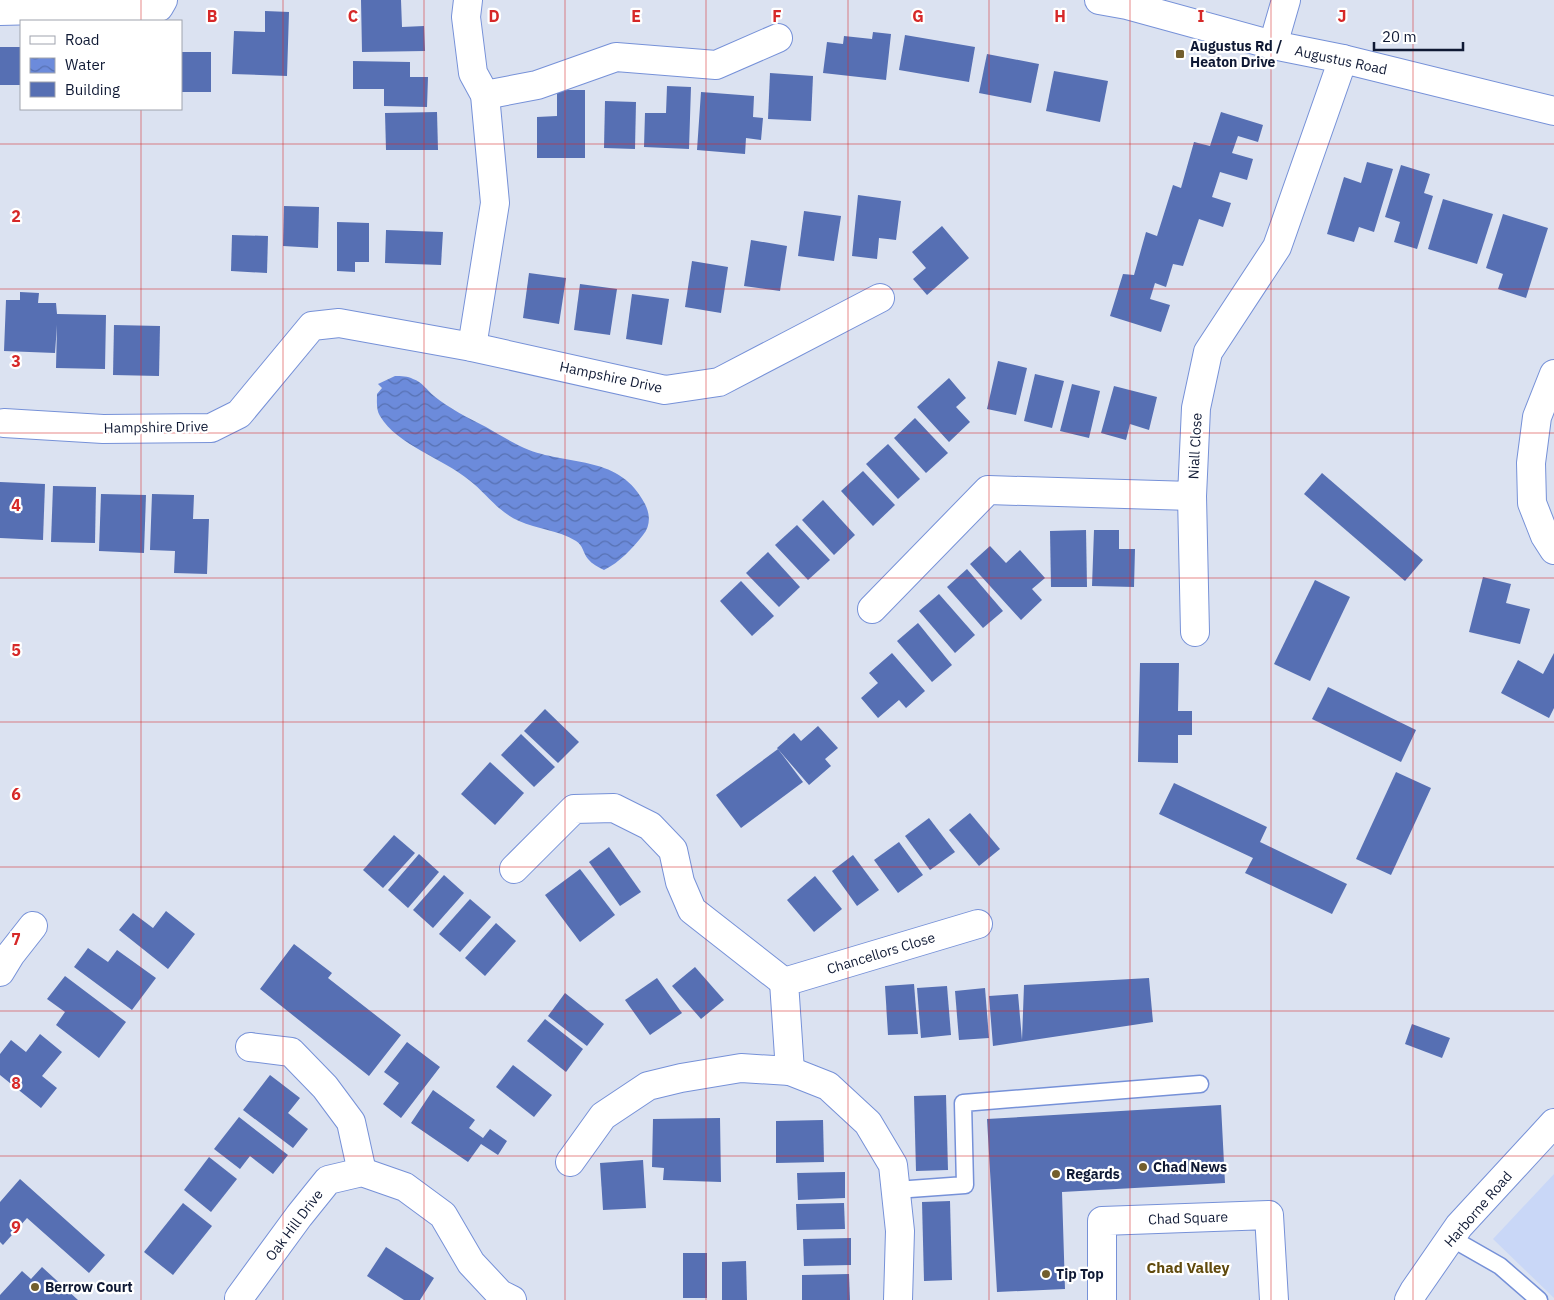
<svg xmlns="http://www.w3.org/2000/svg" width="1554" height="1300" font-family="'IBM Plex Sans',sans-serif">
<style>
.built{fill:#c9d7f7}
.water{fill:url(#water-waves)}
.building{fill:#566fb3}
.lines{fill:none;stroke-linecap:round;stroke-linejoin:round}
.lane-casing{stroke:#7691d8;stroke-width:19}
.street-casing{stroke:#7691d8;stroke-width:30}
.secondary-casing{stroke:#7691d8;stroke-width:30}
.lane{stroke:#fff;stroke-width:16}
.street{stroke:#fff;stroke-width:28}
.secondary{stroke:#fff;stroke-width:28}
.grid{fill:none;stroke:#d62828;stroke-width:1;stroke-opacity:0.55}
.poi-dot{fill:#725e2d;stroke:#fff;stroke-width:2}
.labels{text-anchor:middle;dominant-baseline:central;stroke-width:4.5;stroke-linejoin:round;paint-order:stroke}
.poi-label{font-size:14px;font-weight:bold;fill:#0f1934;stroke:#fff;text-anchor:start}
.street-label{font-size:14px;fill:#0f1934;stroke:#fff}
.neighbourhood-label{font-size:15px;font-weight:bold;fill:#604a0d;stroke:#fff}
.grid-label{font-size:16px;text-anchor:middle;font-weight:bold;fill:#d62828;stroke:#fff;stroke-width:4.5;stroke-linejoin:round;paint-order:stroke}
</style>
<defs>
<pattern id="water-waves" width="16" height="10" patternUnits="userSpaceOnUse" patternTransform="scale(1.25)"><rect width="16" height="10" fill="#6c8bdb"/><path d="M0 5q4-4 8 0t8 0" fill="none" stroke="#5771b2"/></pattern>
</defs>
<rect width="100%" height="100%" fill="#dbe2f1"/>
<polygon class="built" points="1554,1174 1554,1298 1493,1239"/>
<path class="water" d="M395,376C401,376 408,376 413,379C422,382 427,390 434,396C449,408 468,418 486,427C500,435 514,444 529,450C571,466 620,455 645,504C650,514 651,525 643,535C632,549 620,562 604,570C598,567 592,564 588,559C583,553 583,545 576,541C558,530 537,529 519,521C498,512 486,493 469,480C444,459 397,445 380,416C376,410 377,401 377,394L382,388L378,384Z"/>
<g class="building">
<polygon points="361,0 401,0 402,27 424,26 425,51 362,52"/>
<polygon points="265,11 289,12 287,76 232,74 234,31 265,32"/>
<polygon points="873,32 891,34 886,80 823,73 827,42 843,44 844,36 872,39"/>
<polygon points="905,35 975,47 969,82 899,70"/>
<rect x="0" y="47" width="21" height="38"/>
<rect x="181" y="52" width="30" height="40"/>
<polygon points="987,54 1039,64 1031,103 979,93"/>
<polygon points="353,61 410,62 410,77 428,77 427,107 384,106 384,89 353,89"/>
<polygon points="1054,71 1108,81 1100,122 1046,111"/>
<polygon points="770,73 813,76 811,121 768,119"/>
<polygon points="667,86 691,87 689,149 644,147 645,113 666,113"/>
<polygon points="557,90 585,90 585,158 537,158 537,117 557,116"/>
<polygon points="701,92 754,96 753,117 763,118 761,140 746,138 745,154 697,150"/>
<polygon points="605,101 636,102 635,149 604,148"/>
<polygon points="437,112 438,150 386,150 385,113"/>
<polygon points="1221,112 1263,125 1258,142 1238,136 1232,153 1253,159 1247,180 1220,172 1212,197 1231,203 1223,227 1199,219 1183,266 1173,264 1166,287 1155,283 1150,299 1170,305 1161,332 1110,316 1123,274 1134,275 1146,232 1157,236 1173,185 1181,188 1194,142 1210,146"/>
<polygon points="1367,162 1393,169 1374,232 1359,227 1354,242 1327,234 1344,177 1361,183"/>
<polygon points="1401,165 1430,174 1424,193 1433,196 1417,249 1394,242 1400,222 1385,217"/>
<polygon points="858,195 901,201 896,240 879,238 877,259 852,256"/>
<polygon points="1443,199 1493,214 1477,264 1428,249"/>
<polygon points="284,206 319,207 318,248 283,246"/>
<polygon points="804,211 841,216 834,261 798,256"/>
<polygon points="1503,214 1548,228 1526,298 1498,289 1503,274 1486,268"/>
<polygon points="337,222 369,223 369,262 355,262 355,272 337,271"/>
<polygon points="942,226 969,258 927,295 913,279 926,268 912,252"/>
<polygon points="386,230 443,232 441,265 385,263"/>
<polygon points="232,235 268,236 267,273 231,271"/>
<polygon points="751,240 787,246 780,291 744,286"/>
<polygon points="692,261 728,267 721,313 685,307"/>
<polygon points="529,273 566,278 559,324 523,318"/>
<polygon points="580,284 617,289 610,335 574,330"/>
<polygon points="20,292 39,293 38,303 56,303 57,314 106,315 105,369 56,368 57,325 55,353 4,351 6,300 20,300"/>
<polygon points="632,294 669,299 662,345 626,339"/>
<polygon points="114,325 160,326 159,376 113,375"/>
<polygon points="998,361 1027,368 1016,415 987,409"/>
<polygon points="1035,374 1064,381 1052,428 1024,421"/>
<polygon points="949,378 966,398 956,407 970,422 949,442 917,407"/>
<polygon points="1072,384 1100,391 1089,438 1060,431"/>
<polygon points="1114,386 1157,397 1149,430 1130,424 1126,440 1101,433"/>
<polygon points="915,418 948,453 926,473 894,438"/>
<polygon points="888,444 920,479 898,499 866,464"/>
<polygon points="863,471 895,505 873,526 841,491"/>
<polygon points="1322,473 1423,560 1405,581 1304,494"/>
<polygon points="0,482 45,484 43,540 0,538"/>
<polygon points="53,486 96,487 95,543 51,542"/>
<polygon points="101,494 146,495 144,553 99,551"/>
<polygon points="152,494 194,495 193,519 209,519 207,574 174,573 175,551 150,550"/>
<polygon points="823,500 855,535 834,555 802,520"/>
<polygon points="797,525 830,560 808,580 775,545"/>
<polygon points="1086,530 1087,587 1051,587 1050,531"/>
<polygon points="1094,530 1119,530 1119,549 1135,549 1134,587 1092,586"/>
<polygon points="990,546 1006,563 1020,550 1045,578 1032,589 1042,600 1021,620 970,564"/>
<polygon points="768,552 800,587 779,607 746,573"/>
<polygon points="967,569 1003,611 983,628 947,587"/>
<polygon points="1483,577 1511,584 1506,603 1530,609 1520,644 1469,632"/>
<polygon points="1315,580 1350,597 1310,681 1274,664"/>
<polygon points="741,581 774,616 752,636 720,601"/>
<polygon points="939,594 975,635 955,653 919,611"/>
<polygon points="918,623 952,665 932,682 897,641"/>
<polygon points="892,653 925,691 906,708 899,700 878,718 861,698 878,683 869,673"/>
<polygon points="1554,653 1554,708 1549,718 1501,693 1518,660 1543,674"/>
<polygon points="1140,663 1179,663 1178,711 1192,711 1192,735 1178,735 1178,763 1138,762"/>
<polygon points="1328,687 1416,730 1401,762 1312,719"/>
<polygon points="545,709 579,742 558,763 524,731"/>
<polygon points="818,726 838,748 825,759 831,766 809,785 777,748 794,733 801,741"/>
<polygon points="521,734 555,767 534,787 501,755"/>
<polygon points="778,749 803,782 741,828 716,795"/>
<polygon points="490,762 524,793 495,825 461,794"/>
<polygon points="1396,772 1431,788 1391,875 1356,859"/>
<polygon points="1174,783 1267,827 1260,842 1347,884 1332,914 1245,873 1253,858 1159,814"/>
<polygon points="970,813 1000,849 979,866 949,830"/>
<polygon points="929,818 955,852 930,870 905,836"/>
<polygon points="394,835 415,853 383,888 363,870"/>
<polygon points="899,842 923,875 898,893 874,860"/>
<polygon points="609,847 641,892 620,906 589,862"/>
<polygon points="419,854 439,872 408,908 388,890"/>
<polygon points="853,855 879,890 857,906 832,871"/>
<polygon points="580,869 615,915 580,942 545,895"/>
<polygon points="444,875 464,893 433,928 413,910"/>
<polygon points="815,876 842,909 814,932 787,900"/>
<polygon points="470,899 491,917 460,952 439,934"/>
<polygon points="166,911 195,934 168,969 119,930 133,913 153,928"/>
<polygon points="496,923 516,941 485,976 465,958"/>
<polygon points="294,944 332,973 328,978 401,1035 369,1076 260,989"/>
<polygon points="88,948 108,962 117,950 156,978 132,1010 74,967"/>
<polygon points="695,967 724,1000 701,1019 672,986"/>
<polygon points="65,976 126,1022 99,1058 56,1025 65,1012 47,999"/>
<polygon points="657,978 682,1013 650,1035 625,1000"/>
<polygon points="1149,978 1153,1022 993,1046 989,996 1018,994 1022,1040 1024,985"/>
<polygon points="914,984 918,1034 888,1035 885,986"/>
<polygon points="947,986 951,1035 921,1038 917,988"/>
<polygon points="985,988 989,1038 959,1040 955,991"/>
<polygon points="565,993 604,1024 587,1046 548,1016"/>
<polygon points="545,1019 583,1049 566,1072 527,1041"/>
<polygon points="1412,1024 1450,1038 1442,1058 1405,1044"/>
<polygon points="40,1034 62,1052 42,1076 57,1088 41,1108 0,1075 0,1054 11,1040 26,1052"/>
<polygon points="407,1042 440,1067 401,1118 383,1104 399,1083 384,1072"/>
<polygon points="513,1065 552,1095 534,1117 496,1087"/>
<polygon points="270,1075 300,1098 288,1113 308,1129 293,1148 243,1110"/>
<polygon points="433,1090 475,1120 469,1128 483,1138 490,1129 507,1141 498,1155 481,1144 468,1162 411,1123"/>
<polygon points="946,1095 948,1170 916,1171 914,1096"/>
<polygon points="1221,1105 1225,1183 1062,1192 1065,1289 997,1292 987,1119"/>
<polygon points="239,1117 288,1155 273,1174 250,1156 240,1169 214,1149"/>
<polygon points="720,1118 721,1182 663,1180 664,1168 652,1167 653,1119"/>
<polygon points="823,1120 824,1162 776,1163 776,1121"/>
<polygon points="209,1157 237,1179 211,1212 184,1190"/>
<polygon points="643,1160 646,1208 603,1210 600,1163"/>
<polygon points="845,1172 845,1198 798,1200 797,1173"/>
<polygon points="20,1179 105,1255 89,1273 27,1218 3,1245 0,1242 0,1202"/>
<polygon points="950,1201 952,1280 924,1281 922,1202"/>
<polygon points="183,1203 212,1226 173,1275 144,1252"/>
<polygon points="844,1203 845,1229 797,1230 796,1204"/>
<polygon points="851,1238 851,1265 804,1266 803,1239"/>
<polygon points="386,1247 434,1278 420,1300 404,1300 367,1276"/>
<rect x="683" y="1253" width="24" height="45"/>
<polygon points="746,1261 747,1300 722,1300 722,1262"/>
<polygon points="42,1267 78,1300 0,1300 0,1295 22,1271 31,1279"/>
<polygon points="849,1274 850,1300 802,1300 802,1275"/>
</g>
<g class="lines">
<defs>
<g id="lane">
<polyline points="896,1190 965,1185 963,1103 1200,1084"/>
<polyline points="1451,1238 1500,1266 1539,1300"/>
</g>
<g id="street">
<polyline points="468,0 466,17 473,73 485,95 495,203 472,347"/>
<polyline points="0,11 159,7 163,0"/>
<polyline points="1273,45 1286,0"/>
<polyline points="485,95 537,85 616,57 716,65 778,38"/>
<polyline points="1554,374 1537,417 1531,463 1532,503 1545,536 1554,550"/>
<polyline points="4,423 103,429 211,428 239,414 312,326 339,323 472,347 665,390 719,382 880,298"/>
<polyline points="1192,496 1195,632"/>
<polyline points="872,609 988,490 1192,496 1196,408 1208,352 1277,247 1343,59"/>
<polyline points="514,869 574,809 614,808 650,826 673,850 680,882 692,910 784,982"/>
<polyline points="0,972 11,954 33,926"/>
<polyline points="250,1047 291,1052 325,1087 351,1122 362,1172"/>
<polyline points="790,1071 828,1086 868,1123 893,1165 900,1231 898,1300"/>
<polyline points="570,1162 603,1116 648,1086 681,1078 741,1068 790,1071 784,982 978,924"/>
<polyline points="239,1298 299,1216 328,1180 362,1172 405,1187 443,1215 471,1263 500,1294 512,1300"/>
<polyline points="1102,1300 1102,1221 1269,1215 1274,1300"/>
</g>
<g id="secondary">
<polyline points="1099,0 1127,5 1273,45 1343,59 1554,111"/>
<polyline points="1409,1300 1414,1291 1459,1226 1554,1123"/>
</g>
</defs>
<use href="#lane" class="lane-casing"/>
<use href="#street" class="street-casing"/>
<use href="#secondary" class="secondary-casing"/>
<use href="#lane" class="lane"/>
<use href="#street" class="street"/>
<use href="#secondary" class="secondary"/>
</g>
<path class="grid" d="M141,0V21M283,0V1300M424,0V1300M565,0V1300M706,0V1300M848,0V1300M989,0V1300M1130,0V1300M1271,0V1300M1413,0V1300M141,109V1300M0,144H1554M0,289H1554M0,433H1554M0,578H1554M0,722H1554M0,867H1554M0,1011H1554M0,1156H1554"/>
<g class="poi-dot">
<rect x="1175" y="49" width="10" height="10" rx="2.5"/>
<circle cx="1143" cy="1167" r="5"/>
<circle cx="1056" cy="1174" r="5"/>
<circle cx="1046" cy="1274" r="5"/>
<circle cx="35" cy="1287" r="5"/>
</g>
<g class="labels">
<g class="poi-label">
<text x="1190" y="46">Augustus Rd /<tspan x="1190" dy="16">Heaton Drive</tspan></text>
<text x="1153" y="1167">Chad News</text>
<text x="1066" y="1174">Regards</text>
<text x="1056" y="1274">Tip Top</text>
<text x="45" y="1287">Berrow Court</text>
</g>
<g class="street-label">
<text transform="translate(1341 60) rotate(12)">Augustus Road</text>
<text transform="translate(611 377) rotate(12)">Hampshire Drive</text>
<text transform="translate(156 427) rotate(-1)">Hampshire Drive</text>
<text transform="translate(1195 446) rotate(-87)">Niall Close</text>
<text transform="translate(881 953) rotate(-17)">Chancellors Close</text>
<text transform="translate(1478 1209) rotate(-49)">Harborne Road</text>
<text transform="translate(1188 1218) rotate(-2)">Chad Square</text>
<text transform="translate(294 1225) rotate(-53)">Oak Hill Drive</text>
</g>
<g class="neighbourhood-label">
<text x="1188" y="1267">Chad Valley</text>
</g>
</g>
<g class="grid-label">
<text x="212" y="22">B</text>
<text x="353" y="22">C</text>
<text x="494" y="22">D</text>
<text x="636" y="22">E</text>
<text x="777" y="22">F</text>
<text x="918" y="22">G</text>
<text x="1060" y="22">H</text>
<text x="1201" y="22">I</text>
<text x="1342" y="22">J</text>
<text x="16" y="222">2</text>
<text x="16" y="367">3</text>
<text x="16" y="511">4</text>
<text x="16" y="656">5</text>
<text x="16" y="800">6</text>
<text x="16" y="945">7</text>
<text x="16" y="1089">8</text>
<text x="16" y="1233">9</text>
</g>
<rect x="20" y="20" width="162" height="90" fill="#ffffff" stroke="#9fa3ae"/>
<rect x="30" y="36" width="25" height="8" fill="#ffffff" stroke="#9fa3ae"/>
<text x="65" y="45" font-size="15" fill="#0f1934">Road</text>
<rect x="30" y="58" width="25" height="15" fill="url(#water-waves)" stroke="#9fa3ae"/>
<text x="65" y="70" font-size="15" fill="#0f1934">Water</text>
<rect x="30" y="82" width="25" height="15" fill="#566fb3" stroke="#9fa3ae"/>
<text x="65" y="95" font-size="15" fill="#0f1934">Building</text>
<path d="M1374 42v8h89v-8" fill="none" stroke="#0f1934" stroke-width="2.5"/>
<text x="1382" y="42" font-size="15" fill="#0f1934" stroke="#ffffff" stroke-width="4" paint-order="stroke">20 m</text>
</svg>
